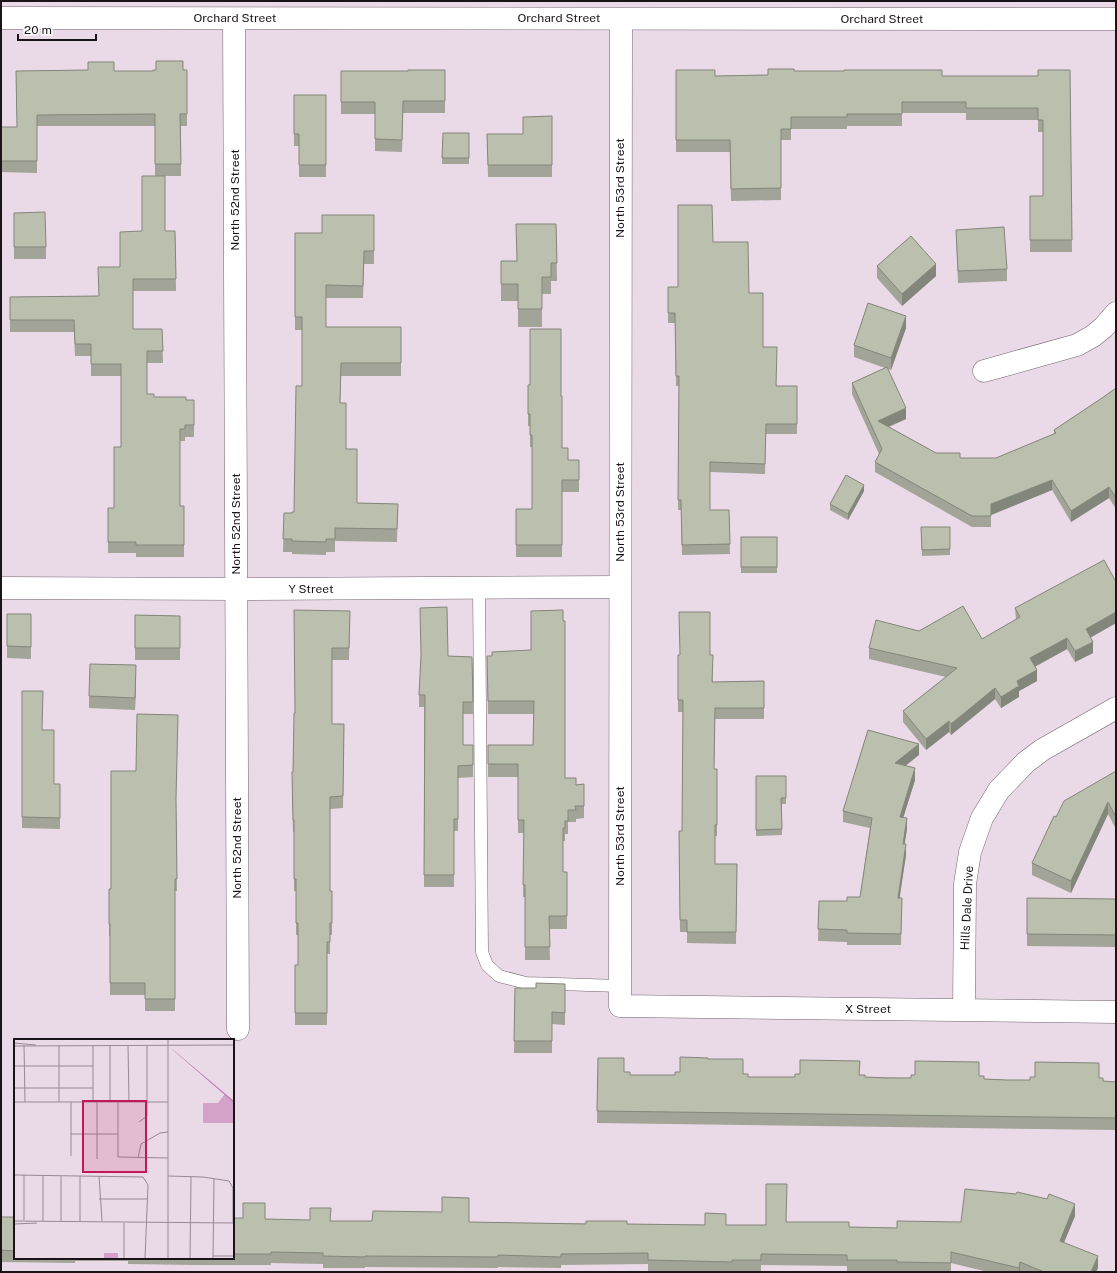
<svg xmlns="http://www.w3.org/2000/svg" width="1117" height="1273" font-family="'Public Sans',sans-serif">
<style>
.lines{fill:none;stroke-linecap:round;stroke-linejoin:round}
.lane-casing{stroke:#72646e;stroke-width:13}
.street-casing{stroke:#72646e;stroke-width:23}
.lane{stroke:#fff;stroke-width:12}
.street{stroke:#fff;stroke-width:22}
.wall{fill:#a1a496}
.shaded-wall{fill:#83867a}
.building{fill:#bbbfae;stroke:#83867a}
.labels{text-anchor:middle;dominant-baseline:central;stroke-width:3;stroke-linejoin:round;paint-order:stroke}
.street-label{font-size:12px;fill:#1a1419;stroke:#fff}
.inset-road{fill:none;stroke:#978a94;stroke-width:1}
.view{fill:#c2185b;fill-opacity:0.15;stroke:#c2185b;stroke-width:2}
.inset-edge{fill:none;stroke:#1a1419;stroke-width:2}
</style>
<rect width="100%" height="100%" fill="#ead9e6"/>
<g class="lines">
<defs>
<polyline id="lane" points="479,588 482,952 487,965 499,976 526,983 620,986"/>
<g id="street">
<polyline points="1,18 1116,19"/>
<polyline points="234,19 238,1029"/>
<polyline points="621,19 620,1006 1116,1012"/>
<polyline points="984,371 1077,345 1093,336 1104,327 1116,313"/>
<polyline points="1,588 236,589 620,587"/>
<polyline points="964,1009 965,884 970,852 982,818 999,790 1026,762 1042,750 1116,708"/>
</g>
</defs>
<use href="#lane" class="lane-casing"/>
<use href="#street" class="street-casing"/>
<use href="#lane" class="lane"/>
<use href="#street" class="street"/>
</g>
<g class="wall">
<polygon points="187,70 187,126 181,126 181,176 155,176 155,126 37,126 37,173 1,172 1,127 17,127 16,71 153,71"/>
<polygon points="445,70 445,113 403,113 402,152 375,151 375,114 341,114 341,71 408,71"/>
<polygon points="676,70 715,76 768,75 794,71 942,76 1038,76 1070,70 1072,252 1030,252 1030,196 1043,196 1043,132 1038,132 1038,120 966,120 966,113 902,113 902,126 847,126 847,129 791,129 791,140 781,140 781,200 731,201 730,152 676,152"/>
<polygon points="294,95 326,95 326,177 299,177 299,146 294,146"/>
<polygon points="552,116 552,177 488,177 487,134 523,134"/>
<polygon points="443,133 469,133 469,164 442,164"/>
<polygon points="14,213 46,247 46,259 14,259"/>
<polygon points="374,215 374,264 364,264 363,298 326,298 326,327 401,327 401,376 341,376 340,403 346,449 357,503 398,504 397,542 335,541 335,552 326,552 326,555 292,554 292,552 283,552 284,513 292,513 294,512 302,386 302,330 295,330 295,233 322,233"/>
<polygon points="556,224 557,281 551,281 551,294 542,294 542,327 518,327 518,301 501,301 501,261 516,261"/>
<polygon points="956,230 1007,269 1007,281 958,283"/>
<polygon points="165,231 175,231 176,291 133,291 133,329 162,329 163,363 147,363 147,394 154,397 186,400 194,400 194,437 185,437 185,441 180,441 180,506 184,506 184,557 136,557 136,553 108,553 108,508 114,508 121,447 121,376 91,376 91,356 75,356 74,332 10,332 10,297 99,296 120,267"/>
<polygon points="713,242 749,293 763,347 777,386 797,386 797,434 766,434 765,474 710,472 710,510 729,510 730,554 682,555 681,510 678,510 679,386 676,386 675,323 668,323 668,287 678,287"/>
<polygon points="877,266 936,276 902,306 877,278"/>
<polygon points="906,328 891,370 888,369 906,419 889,427 936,453 960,458 996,458 1054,434 1054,430 1102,398 1116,388 1116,509 1109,498 1071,522 1052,490 991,515 991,527 972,527 875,472 875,462 879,454 852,394 852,383 885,368 854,357 854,345"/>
<polygon points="528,385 561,396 562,448 568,460 579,460 579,492 562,492 562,557 516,557 516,509 532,509 532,447 530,447 530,426 528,426"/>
<polygon points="864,491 848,520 830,510 830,504"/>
<polygon points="921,527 950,527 950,555 922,556"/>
<rect x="741" y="537" width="36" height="36"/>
<polygon points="1116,582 1116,623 1090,638 1093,653 1075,662 1067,649 1035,667 1037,681 1019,691 1019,697 1001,708 995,699 951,735 949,732 926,750 903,722 903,711 946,677 869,659 869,648 919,631 982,639 1016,620 1015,608"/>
<polygon points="350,611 349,660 332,660 332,724 344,724 343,808 330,809 330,891 332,891 332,935 330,935 330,954 327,954 327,1025 295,1025 295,965 298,965 298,935 296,935 296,891 294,891 294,832 293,832 292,784 293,772 295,713"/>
<polygon points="7,614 31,614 31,659 7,658"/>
<polygon points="135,615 180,616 180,660 135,660"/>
<polygon points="531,650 565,778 576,785 584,784 584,818 576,819 576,822 568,822 568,834 565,834 565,841 563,841 563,872 567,872 567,929 549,929 550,960 525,960 525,897 523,897 524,833 518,833 518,777 488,777 488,745 533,745 534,714 488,714 487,656 492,656"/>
<polygon points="678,655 710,655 713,682 764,681 764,719 715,719 714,769 717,769 717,836 715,836 715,864 737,864 736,944 687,943 687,932 680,932 679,831 682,831 683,712 678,712"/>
<polygon points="448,656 472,657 473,714 463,714 463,745 473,745 473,777 458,778 458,831 454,831 454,887 424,887 424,707 419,707 419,695"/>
<polygon points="136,677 135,710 89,708 89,696"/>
<polygon points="22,691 43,730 54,784 60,784 60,829 22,828"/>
<polygon points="919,755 905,766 915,780 903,818 907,829 904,844 906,855 899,898 902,898 901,945 847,945 847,942 818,941 819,901 847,901 860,897 870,828 843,822 843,811"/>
<polygon points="136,771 176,806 177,891 175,891 175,1011 145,1011 145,995 110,995 110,936 109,936 109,889 111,889"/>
<polygon points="1116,771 1116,829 1108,814 1071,893 1032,875 1032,863 1056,817"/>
<polygon points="756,776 786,776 786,804 782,804 782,835 756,836"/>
<polygon points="1027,898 1116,899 1116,947 1027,946"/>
<polygon points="565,984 565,1025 552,1024 552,1053 514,1053 515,988 536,988"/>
<polygon points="598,1058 630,1075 675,1075 680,1072 708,1059 743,1074 748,1077 795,1077 860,1075 865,1077 911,1078 979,1076 984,1079 1007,1080 1030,1080 1099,1078 1103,1081 1116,1082 1116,1130 597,1123"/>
<polygon points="1075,1216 1064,1242 1098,1268 1096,1272 988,1272 951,1263 951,1272 847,1271 847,1266 761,1265 761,1271 675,1272 648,1271 648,1264 561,1265 561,1268 498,1267 498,1268 365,1267 365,1268 323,1268 323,1264 271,1263 271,1265 194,1265 128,1264 128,1261 75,1261 75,1263 1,1262 1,1217 15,1217 15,1258 233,1258 233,1218 331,1221 726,1225 766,1225 786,1222 849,1227 897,1228 961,1222"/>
</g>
<g class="shaded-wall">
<polygon points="936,264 936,276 902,306 902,294"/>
<polygon points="906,316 906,328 891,370 891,358"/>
<polygon points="906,408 906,419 878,431 878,421"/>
<polygon points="1052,480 1052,490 991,515 991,504"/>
<polygon points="864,485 864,491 848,520 848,514"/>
<polygon points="1109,487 1109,498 1071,522 1071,511"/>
<polygon points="1116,612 1116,623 1086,640 1086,629"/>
<polygon points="1067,638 1067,649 1030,669 1030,658"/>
<polygon points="1093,642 1093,653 1075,662 1075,651"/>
<polygon points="136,665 136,677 135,710 135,698"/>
<polygon points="1037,670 1037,681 1019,691 1019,697 1001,708 1001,697 1017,681"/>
<polygon points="995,688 995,699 951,735 951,724"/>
<polygon points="949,721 949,732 926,750 926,739"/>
<polygon points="919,744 919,755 895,774 895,763"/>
<polygon points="915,768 915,780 900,828 900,817"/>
<polygon points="1108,802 1108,814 1071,893 1071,881"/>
<polygon points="907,818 907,829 903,855 903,844"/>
<polygon points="906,844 906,855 898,909 898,898"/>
<polygon points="1075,1204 1075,1216 1060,1252 1060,1241"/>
<polygon points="1098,1256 1098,1268 1096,1272 1091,1272"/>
<polygon points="1020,1262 1020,1272 1019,1272 1019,1268"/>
</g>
<g class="building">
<polygon points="156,61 183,61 183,70 187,70 187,114 180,114 181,164 155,164 155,114 37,115 37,161 1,161 1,127 17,127 16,71 88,70 88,62 114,62 114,71 153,71 153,70 156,70"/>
<polygon points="768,69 794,69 794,71 844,71 844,70 942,70 942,76 1038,76 1038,70 1070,70 1072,240 1030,240 1030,196 1043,196 1043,120 1038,120 1038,108 966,108 966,102 902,102 902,114 847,114 847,117 791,117 791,129 781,129 781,188 731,189 730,140 676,140 676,70 715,70 715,76 768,75"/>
<polygon points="408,70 445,70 445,101 403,101 402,140 375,139 375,102 341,102 341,71 408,71"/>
<polygon points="294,95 326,95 326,165 299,165 299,134 294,134"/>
<polygon points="552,116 552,165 488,165 487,134 523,134 523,117"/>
<polygon points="443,133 469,133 469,158 442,158"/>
<polygon points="142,176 165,176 165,231 175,231 176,279 133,279 133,329 162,329 163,351 147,351 147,394 154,394 154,397 186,397 186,400 194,400 194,425 185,425 185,429 180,429 180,506 184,506 184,545 136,545 136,542 108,542 108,508 114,508 114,447 121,447 121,364 91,364 91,344 75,344 74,320 10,320 10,297 99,296 98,267 120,267 120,232 142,231"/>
<polygon points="678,205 712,205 713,242 748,242 749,293 763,293 763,347 777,347 776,386 797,386 797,424 766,424 765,464 710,462 710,510 729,510 730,544 682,545 681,500 678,500 679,376 676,376 675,313 668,313 668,287 678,287"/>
<polygon points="45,212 46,247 14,247 14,213"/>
<polygon points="322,215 374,215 374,251 364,251 363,286 326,285 326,327 401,327 401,363 341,363 340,403 346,403 346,449 357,449 357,503 398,504 397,529 335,528 335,539 326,539 326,542 292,541 292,539 283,539 284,513 292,513 292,512 294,512 296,386 302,386 302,317 295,317 295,233 322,233"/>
<polygon points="516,224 556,224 557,263 551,263 551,277 542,277 542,309 518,309 518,284 501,284 501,261 517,261"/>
<polygon points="1004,227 1007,269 958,271 956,230"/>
<polygon points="911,236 936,264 902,294 877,266"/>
<polygon points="868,303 906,316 891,358 854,345"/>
<polygon points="530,329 561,329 561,396 562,396 562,448 568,448 568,460 579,460 579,480 562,480 562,545 516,545 516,509 532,509 532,435 530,435 530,414 528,414 528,385 530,385"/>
<polygon points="887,367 906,408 878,421 936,453 960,453 960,458 996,458 1056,433 1054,430 1102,398 1116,388 1116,498 1109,487 1071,511 1052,480 991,504 991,516 972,516 875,462 882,449 852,383"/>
<polygon points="846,475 864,485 848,514 830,504"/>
<polygon points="921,527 950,527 950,549 922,550"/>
<rect x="741" y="537" width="36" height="30"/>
<polygon points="1104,560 1116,582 1116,612 1086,629 1093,642 1075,651 1067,638 1030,658 1037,670 1017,681 1019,686 1001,697 995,688 951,724 949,721 926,739 903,711 957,668 869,648 876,620 919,631 963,606 982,639 1020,617 1015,608"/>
<polygon points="447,607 448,656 472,657 473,702 463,702 463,745 473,745 473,765 458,766 458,819 454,819 454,875 424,875 425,695 419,695 421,655 420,608"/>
<polygon points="294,610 350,611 349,648 332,648 332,724 344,724 343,796 330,797 330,891 332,891 332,923 330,923 330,942 327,942 327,1013 295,1013 295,965 298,965 298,923 296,923 296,879 294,879 294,820 293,820 292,772 293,772 294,713 295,713"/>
<polygon points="563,610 563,621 565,621 565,778 576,778 576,785 584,784 584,806 575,806 576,810 568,810 568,821 565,821 565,828 563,828 563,872 567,872 567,916 549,916 550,947 525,947 525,885 523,885 524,820 518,820 518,764 488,764 488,745 533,745 534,701 488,701 487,656 492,656 492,652 531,650 531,611"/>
<polygon points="679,612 710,612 710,655 713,655 712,682 764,681 764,708 715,708 714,769 717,769 717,825 715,825 715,864 737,864 736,932 687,932 687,920 680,920 679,831 682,831 683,700 678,700 678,655 680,655"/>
<polygon points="7,614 31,614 31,647 7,646"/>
<polygon points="135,615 180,616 180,648 135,648"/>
<polygon points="90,664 136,665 135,698 89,696"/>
<polygon points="22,691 43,691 42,730 54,730 54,784 60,784 60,818 22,817"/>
<polygon points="137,714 178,715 176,799 177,879 175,879 175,999 145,999 145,983 110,983 110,924 109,924 109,889 111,889 111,771 136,771"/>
<polygon points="868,730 919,744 895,763 915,768 900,817 907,818 903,844 906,844 898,898 902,898 901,934 847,933 847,930 818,929 819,901 847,901 847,897 860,897 872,818 843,811"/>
<polygon points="1116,771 1116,817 1108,802 1071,881 1032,863 1054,816 1056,817 1064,801"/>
<polygon points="756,776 786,776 786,798 781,798 782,829 756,830"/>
<polygon points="1027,898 1116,899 1116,935 1027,934"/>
<polygon points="536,983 565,984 565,1013 552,1012 552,1041 514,1041 515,988 536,988"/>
<polygon points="680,1057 708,1058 708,1059 743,1059 743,1074 748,1074 748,1077 795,1077 795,1074 800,1074 800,1060 860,1061 859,1075 865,1075 865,1077 887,1078 911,1078 911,1075 915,1075 915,1061 979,1062 979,1076 984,1076 984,1079 1007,1080 1030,1080 1030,1077 1035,1077 1035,1062 1099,1063 1099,1078 1103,1078 1103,1081 1116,1082 1116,1118 597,1111 598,1058 624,1058 624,1072 630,1072 630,1075 675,1075 675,1072 680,1072"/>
<polygon points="766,1184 787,1184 786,1222 849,1222 849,1227 897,1228 897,1221 961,1222 965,1189 1016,1194 1017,1192 1047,1199 1049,1194 1075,1204 1060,1241 1098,1256 1091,1272 1044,1272 1020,1262 1019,1268 951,1252 951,1263 897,1262 897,1260 847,1260 847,1255 761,1254 761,1260 732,1260 732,1262 648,1260 648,1253 561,1254 561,1257 498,1255 498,1257 365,1256 365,1257 323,1256 323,1253 271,1252 271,1254 233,1254 233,1218 243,1218 243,1203 265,1203 265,1219 310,1220 310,1208 331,1208 330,1221 372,1221 373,1211 442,1212 442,1197 469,1198 469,1222 586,1224 586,1221 627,1221 627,1224 705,1225 705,1213 726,1214 726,1225 766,1225"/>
<polygon points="1,1217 15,1217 15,1251 1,1250"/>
</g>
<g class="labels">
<g class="street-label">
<text x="235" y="18">Orchard Street</text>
<text x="559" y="18">Orchard Street</text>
<text x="882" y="19">Orchard Street</text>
<text transform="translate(620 188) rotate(-90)">North 53rd Street</text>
<text transform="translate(235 200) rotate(-90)">North 52nd Street</text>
<text transform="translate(620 512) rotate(-90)">North 53rd Street</text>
<text transform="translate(236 524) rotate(-90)">North 52nd Street</text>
<text x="311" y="589">Y Street</text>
<text transform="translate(620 836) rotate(-90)">North 53rd Street</text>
<text transform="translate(237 848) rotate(-90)">North 52nd Street</text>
<text transform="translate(967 908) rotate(-87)">Hills Dale Drive</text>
<text x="868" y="1009">X Street</text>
</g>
</g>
<g transform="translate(14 1039)">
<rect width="220" height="220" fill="#ead9e6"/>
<path d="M211,55L220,63V84H189V64H204ZM90,214H104V220H90Z" fill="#d4a1c8"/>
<path d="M157,9L220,62V64L160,12Z" fill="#c280b5"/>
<path class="inset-road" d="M0,4L22,6M10,6L11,63M45,6V63M79,6V63M96,6V63M114,6L115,63M0,7L220,6M0,27H79M0,49H79M0,63H154M57,63V117M83,63V120M104,63V118L154,119M125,83L133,77V7M57,95H104M124,119L127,105L146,94L154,93M0,136L129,138L134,146L131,220M47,137V182M85,137L88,182M154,137L189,138L215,142L219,149V184M85,160H133M10,181V136M0,182L220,184M29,182V137M66,182V137M0,185L23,184M199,217H220M110,220V184M154,220V0M176,220L177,138M199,220L200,139"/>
<path class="view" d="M69,62H132V133H69Z"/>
<rect width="220" height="220" class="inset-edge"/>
</g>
<rect width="1117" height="1273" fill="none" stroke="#1a1419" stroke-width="4"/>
<path d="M18 34v6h78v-6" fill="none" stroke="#1a1419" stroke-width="2"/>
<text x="24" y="34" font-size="12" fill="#1a1419" stroke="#ffffff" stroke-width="3" paint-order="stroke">20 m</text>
</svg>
